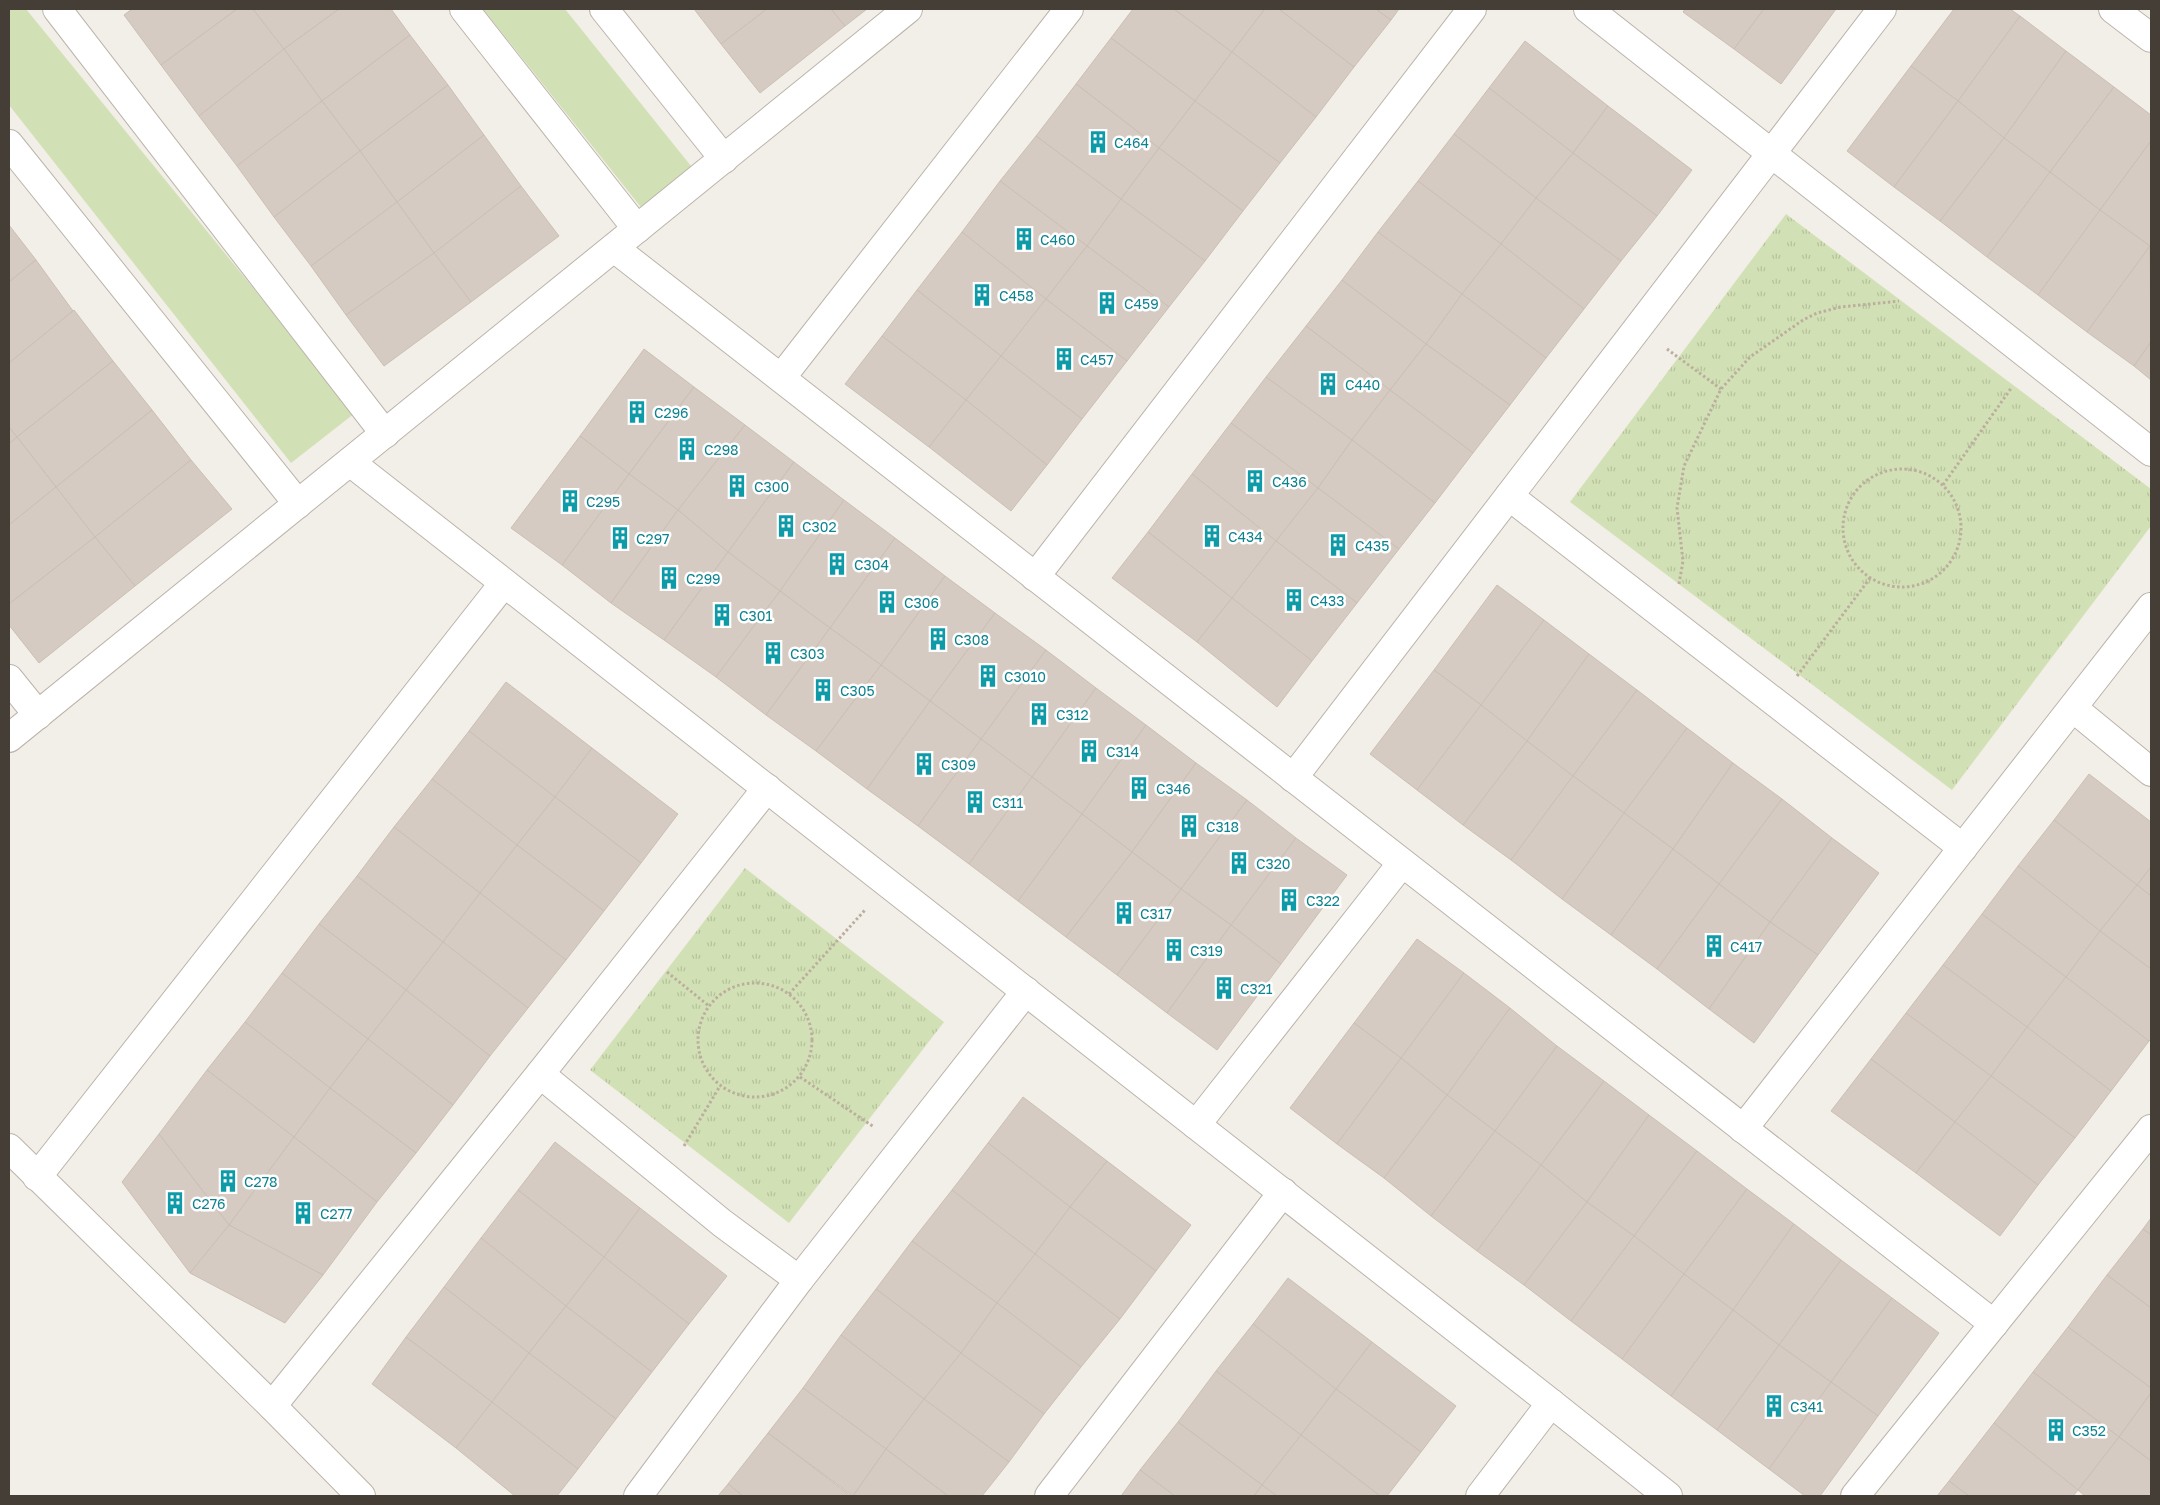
<svg xmlns="http://www.w3.org/2000/svg" width="2160" height="1505" font-family="'Golos Text',sans-serif">
<style>
.grass{fill:url(#grass-tufts)}
.garden{fill:#d2e1b5}
.building{fill:#d5cbc2;stroke:#ccbfb3}
.lines{fill:none;stroke-linecap:round;stroke-linejoin:round}
.minor-casing{stroke:#bcb4ab;stroke-width:30}
.path{stroke:#bcae9e;stroke-width:3;stroke-dasharray:2.5 2.5;stroke-linecap:butt}
.minor{stroke:#fff;stroke-width:28}
.labels{text-anchor:middle;dominant-baseline:central;stroke-width:5;stroke-linejoin:round;paint-order:stroke}
.culture-label{font-size:14px;fill:#0d838f;stroke:#fff;text-anchor:start}
</style>
<defs>
<pattern id="grass-tufts" width="24" height="20" patternUnits="userSpaceOnUse" patternTransform="scale(1.25)"><rect width="24" height="20" fill="#d2e1b5"/><path d="M3 7l-1-3M5 7V3M7 7l1-3M15 17l-1-3M17 17v-4M19 17l1-3" fill="none" stroke="#b6c29c"/></pattern>
</defs>
<rect width="100%" height="100%" fill="#f2eee8"/>
<g class="grass">
<polygon points="1786,214 2151,489 2151,526 1952,790 1570,502"/>
<polygon points="745,868 944,1022 789,1223 590,1070"/>
</g>
<g class="garden">
<polygon points="9,9 26,9 355,413 291,463 9,105"/>
<polygon points="483,9 565,9 695,171 644,211"/>
</g>
<g class="building">
<polygon points="132,9 237,9 161,65 124,15"/>
<polygon points="237,9 253,9 284,49 199,116 161,65"/>
<polygon points="253,9 339,9 284,49"/>
<polygon points="339,9 391,9 410,35 322,101 284,49"/>
<polygon points="694,9 767,9 721,44"/>
<polygon points="767,9 831,9 845,26 760,93 721,44"/>
<polygon points="831,9 867,9 845,26"/>
<polygon points="1133,9 1174,9 1232,52 1195,101 1111,38"/>
<polygon points="1174,9 1265,9 1232,52"/>
<polygon points="1265,9 1279,9 1354,67 1316,117 1232,52"/>
<polygon points="1279,9 1376,9 1391,20 1354,67"/>
<polygon points="1376,9 1399,9 1391,20"/>
<polygon points="1685,9 1764,9 1734,49 1683,12"/>
<polygon points="1764,9 1836,9 1781,84 1734,49"/>
<polygon points="1954,9 2010,9 2020,16 1958,101 1911,66"/>
<polygon points="2020,16 2066,51 2004,138 1958,101"/>
<polygon points="410,35 448,85 360,151 322,101"/>
<polygon points="1111,38 1195,101 1159,148 1076,84"/>
<polygon points="1525,41 1608,106 1573,153 1489,88"/>
<polygon points="284,49 322,101 237,166 199,116"/>
<polygon points="2066,51 2114,87 2050,172 2004,138"/>
<polygon points="1232,52 1316,117 1280,163 1195,101"/>
<polygon points="1911,66 1958,101 1894,187 1847,151"/>
<polygon points="1076,84 1159,148 1121,199 1036,136"/>
<polygon points="448,85 484,135 397,202 360,151"/>
<polygon points="2114,87 2151,115 2151,141 2100,210 2050,172"/>
<polygon points="1489,88 1573,153 1536,198 1454,134"/>
<polygon points="322,101 360,151 274,217 237,166"/>
<polygon points="1195,101 1280,163 1243,211 1159,148"/>
<polygon points="1958,101 2004,138 1940,221 1894,187"/>
<polygon points="1608,106 1692,170 1657,216 1573,153"/>
<polygon points="1454,134 1536,198 1501,244 1418,181"/>
<polygon points="484,135 521,186 434,253 397,202"/>
<polygon points="1036,136 1121,199 1087,246 1000,181"/>
<polygon points="2004,138 2050,172 1987,257 1940,221"/>
<polygon points="2151,141 2151,244 2150,246 2100,210"/>
<polygon points="1159,148 1243,211 1205,261 1121,199"/>
<polygon points="360,151 397,202 311,266 274,217"/>
<polygon points="1573,153 1657,216 1621,261 1536,198"/>
<polygon points="2050,172 2100,210 2038,295 1987,257"/>
<polygon points="1000,181 1087,246 1046,299 962,232"/>
<polygon points="1418,181 1501,244 1462,294 1378,232"/>
<polygon points="521,186 559,236 471,302 434,253"/>
<polygon points="1536,198 1621,261 1584,309 1501,244"/>
<polygon points="1121,199 1205,261 1169,307 1087,246"/>
<polygon points="397,202 434,253 346,315 311,266"/>
<polygon points="2100,210 2150,246 2087,332 2038,295"/>
<polygon points="9,225 36,260 9,282"/>
<polygon points="962,232 1046,299 1001,356 917,290"/>
<polygon points="1378,232 1462,294 1426,344 1342,280"/>
<polygon points="1501,244 1584,309 1546,358 1462,294"/>
<polygon points="1087,246 1169,307 1127,361 1046,299"/>
<polygon points="2150,246 2151,342 2134,366 2087,332"/>
<polygon points="434,253 471,302 384,366 346,315"/>
<polygon points="36,260 73,311 9,363 9,282"/>
<polygon points="1342,280 1426,344 1390,390 1306,326"/>
<polygon points="917,290 1001,356 966,400 882,336"/>
<polygon points="1462,294 1546,358 1510,405 1426,344"/>
<polygon points="1046,299 1127,361 1082,419 1001,356"/>
<polygon points="74,310 113,361 17,437 9,427 9,363"/>
<polygon points="1306,326 1390,390 1352,440 1266,377"/>
<polygon points="882,336 966,400 929,447 845,384"/>
<polygon points="2151,342 2151,380 2134,366"/>
<polygon points="1426,344 1510,405 1473,453 1390,390"/>
<polygon points="644,349 694,387 629,474 580,436"/>
<polygon points="1001,356 1082,419 1047,465 966,400"/>
<polygon points="113,361 152,410 56,487 17,437"/>
<polygon points="1266,377 1352,440 1318,488 1231,423"/>
<polygon points="694,387 745,425 678,510 629,474"/>
<polygon points="1390,390 1473,453 1435,503 1352,440"/>
<polygon points="966,400 1047,465 1011,511 929,447"/>
<polygon points="152,410 191,460 95,537 56,487"/>
<polygon points="1231,423 1318,488 1276,541 1192,474"/>
<polygon points="745,425 794,462 728,552 678,510"/>
<polygon points="9,427 17,437 9,444"/>
<polygon points="580,436 629,474 562,565 511,528"/>
<polygon points="17,437 56,487 9,525 9,444"/>
<polygon points="1352,440 1435,503 1399,549 1318,488"/>
<polygon points="191,460 232,509 135,586 95,537"/>
<polygon points="794,462 844,500 780,591 728,552"/>
<polygon points="629,474 678,510 611,603 562,565"/>
<polygon points="1192,474 1276,541 1232,598 1148,532"/>
<polygon points="56,487 95,537 9,604 9,525"/>
<polygon points="1318,488 1399,549 1357,603 1276,541"/>
<polygon points="844,500 895,538 830,628 780,591"/>
<polygon points="678,510 728,552 664,640 611,603"/>
<polygon points="1148,532 1232,598 1197,642 1112,578"/>
<polygon points="95,537 135,586 39,663 9,625 9,604"/>
<polygon points="895,538 945,576 881,665 830,628"/>
<polygon points="1276,541 1357,603 1312,661 1232,598"/>
<polygon points="728,552 780,591 716,677 664,640"/>
<polygon points="945,576 995,613 930,701 881,665"/>
<polygon points="1497,585 1544,620 1481,705 1434,670"/>
<polygon points="780,591 830,628 766,715 716,677"/>
<polygon points="1232,598 1312,661 1277,707 1197,642"/>
<polygon points="995,613 1046,650 981,739 930,701"/>
<polygon points="1544,620 1589,654 1527,741 1481,705"/>
<polygon points="830,628 881,665 816,751 766,715"/>
<polygon points="1046,650 1096,688 1032,777 981,739"/>
<polygon points="1589,654 1637,690 1573,776 1527,741"/>
<polygon points="881,665 930,701 867,789 816,751"/>
<polygon points="1434,670 1481,705 1417,790 1370,754"/>
<polygon points="506,682 592,748 555,797 469,731"/>
<polygon points="1096,688 1146,725 1082,814 1032,777"/>
<polygon points="1637,690 1687,728 1624,813 1573,776"/>
<polygon points="930,701 981,739 918,826 867,789"/>
<polygon points="1481,705 1527,741 1463,825 1417,790"/>
<polygon points="1146,725 1196,763 1132,852 1082,814"/>
<polygon points="1687,728 1733,763 1673,849 1624,813"/>
<polygon points="469,731 555,797 517,845 432,779"/>
<polygon points="981,739 1032,777 969,864 918,826"/>
<polygon points="1527,741 1573,776 1511,860 1463,825"/>
<polygon points="592,748 678,814 641,863 555,797"/>
<polygon points="1196,763 1247,800 1181,889 1132,852"/>
<polygon points="1733,763 1782,799 1719,884 1673,849"/>
<polygon points="2089,774 2151,822 2151,867 2137,885 2054,820"/>
<polygon points="1573,776 1624,813 1562,899 1511,860"/>
<polygon points="1032,777 1082,814 1018,901 969,864"/>
<polygon points="432,779 517,845 480,893 394,827"/>
<polygon points="555,797 641,863 604,911 517,845"/>
<polygon points="1782,799 1832,838 1770,922 1719,884"/>
<polygon points="1247,800 1296,838 1231,925 1181,889"/>
<polygon points="1624,813 1673,849 1611,935 1562,899"/>
<polygon points="1082,814 1132,852 1066,937 1018,901"/>
<polygon points="2054,820 2137,885 2100,931 2018,866"/>
<polygon points="394,827 480,893 443,942 357,876"/>
<polygon points="1296,838 1347,875 1281,964 1231,925"/>
<polygon points="1832,838 1879,873 1818,955 1770,922"/>
<polygon points="517,845 604,911 566,960 480,893"/>
<polygon points="1673,849 1719,884 1657,969 1611,935"/>
<polygon points="1132,852 1181,889 1117,975 1066,937"/>
<polygon points="2018,866 2100,931 2066,977 1982,914"/>
<polygon points="2151,867 2151,896 2137,885"/>
<polygon points="357,876 443,942 406,990 319,924"/>
<polygon points="1719,884 1770,922 1709,1009 1657,969"/>
<polygon points="2137,885 2151,896 2151,969 2100,931"/>
<polygon points="1181,889 1231,925 1167,1013 1117,975"/>
<polygon points="480,893 566,960 528,1008 443,942"/>
<polygon points="1982,914 2066,977 2027,1027 1943,965"/>
<polygon points="1770,922 1818,955 1754,1043 1709,1009"/>
<polygon points="319,924 406,990 368,1039 282,973"/>
<polygon points="1231,925 1281,964 1217,1050 1167,1013"/>
<polygon points="2100,931 2151,969 2151,1039 2149,1041 2066,977"/>
<polygon points="1417,939 1464,973 1401,1058 1354,1023"/>
<polygon points="443,942 528,1008 490,1056 406,990"/>
<polygon points="1943,965 2027,1027 1991,1076 1906,1013"/>
<polygon points="282,973 368,1039 330,1088 245,1022"/>
<polygon points="1464,973 1510,1008 1447,1095 1401,1058"/>
<polygon points="2066,977 2149,1041 2111,1091 2027,1027"/>
<polygon points="406,990 490,1056 453,1105 368,1039"/>
<polygon points="1510,1008 1557,1046 1495,1131 1447,1095"/>
<polygon points="1906,1013 1991,1076 1955,1122 1871,1059"/>
<polygon points="245,1022 330,1088 294,1137 207,1070"/>
<polygon points="1354,1023 1401,1058 1337,1144 1290,1108"/>
<polygon points="2027,1027 2111,1091 2075,1138 1991,1076"/>
<polygon points="368,1039 453,1105 416,1153 330,1088"/>
<polygon points="1557,1046 1604,1081 1541,1165 1495,1131"/>
<polygon points="1401,1058 1447,1095 1384,1178 1337,1144"/>
<polygon points="1871,1059 1955,1122 1916,1173 1831,1111"/>
<polygon points="207,1070 294,1137 229,1225 159,1134"/>
<polygon points="1991,1076 2075,1138 2038,1185 1955,1122"/>
<polygon points="1604,1081 1649,1115 1587,1202 1541,1165"/>
<polygon points="330,1088 416,1153 377,1202 294,1137"/>
<polygon points="1447,1095 1495,1131 1431,1216 1384,1178"/>
<polygon points="1023,1097 1107,1161 1070,1207 988,1143"/>
<polygon points="1649,1115 1697,1151 1634,1236 1587,1202"/>
<polygon points="1955,1122 2038,1185 2000,1236 1916,1173"/>
<polygon points="1495,1131 1541,1165 1477,1251 1431,1216"/>
<polygon points="159,1134 229,1225 190,1273 122,1182"/>
<polygon points="294,1137 377,1202 323,1275 229,1225"/>
<polygon points="555,1142 640,1208 604,1257 518,1190"/>
<polygon points="988,1143 1070,1207 1035,1254 952,1190"/>
<polygon points="1697,1151 1747,1189 1684,1274 1634,1236"/>
<polygon points="1107,1161 1191,1225 1156,1271 1070,1207"/>
<polygon points="1541,1165 1587,1202 1524,1285 1477,1251"/>
<polygon points="1747,1189 1794,1224 1733,1310 1684,1274"/>
<polygon points="518,1190 604,1257 566,1306 481,1238"/>
<polygon points="952,1190 1035,1254 997,1303 912,1241"/>
<polygon points="1587,1202 1634,1236 1571,1321 1524,1285"/>
<polygon points="1070,1207 1156,1271 1120,1319 1035,1254"/>
<polygon points="640,1208 727,1276 689,1324 604,1257"/>
<polygon points="2151,1218 2151,1235 2143,1229"/>
<polygon points="1794,1224 1841,1260 1779,1345 1733,1310"/>
<polygon points="229,1225 323,1275 285,1323 190,1273"/>
<polygon points="2143,1229 2151,1235 2151,1308 2107,1275"/>
<polygon points="1634,1236 1684,1274 1622,1359 1571,1321"/>
<polygon points="481,1238 566,1306 529,1353 444,1287"/>
<polygon points="912,1241 997,1303 961,1353 876,1289"/>
<polygon points="1035,1254 1120,1319 1081,1367 997,1303"/>
<polygon points="604,1257 689,1324 652,1372 566,1306"/>
<polygon points="1841,1260 1892,1298 1831,1382 1779,1345"/>
<polygon points="1684,1274 1733,1310 1671,1396 1622,1359"/>
<polygon points="2107,1275 2151,1308 2151,1388 2068,1327"/>
<polygon points="1288,1278 1372,1342 1336,1389 1253,1324"/>
<polygon points="444,1287 529,1353 492,1402 406,1337"/>
<polygon points="876,1289 961,1353 924,1399 841,1335"/>
<polygon points="1892,1298 1939,1333 1878,1416 1831,1382"/>
<polygon points="997,1303 1081,1367 1044,1414 961,1353"/>
<polygon points="566,1306 652,1372 616,1419 529,1353"/>
<polygon points="1733,1310 1779,1345 1717,1430 1671,1396"/>
<polygon points="1253,1324 1336,1389 1301,1435 1216,1371"/>
<polygon points="2068,1327 2151,1388 2151,1393 2119,1437 2033,1372"/>
<polygon points="841,1335 924,1399 886,1449 803,1388"/>
<polygon points="406,1337 492,1402 456,1448 372,1384"/>
<polygon points="1372,1342 1456,1406 1421,1452 1336,1389"/>
<polygon points="1779,1345 1831,1382 1769,1469 1717,1430"/>
<polygon points="529,1353 616,1419 578,1469 492,1402"/>
<polygon points="961,1353 1044,1414 1009,1462 924,1399"/>
<polygon points="1216,1371 1301,1435 1262,1485 1178,1422"/>
<polygon points="2033,1372 2119,1437 2078,1490 1994,1423"/>
<polygon points="1831,1382 1878,1416 1820,1496 1805,1496 1769,1469"/>
<polygon points="803,1388 886,1449 853,1496 768,1433"/>
<polygon points="1336,1389 1421,1452 1387,1496 1380,1496 1301,1435"/>
<polygon points="2151,1393 2151,1461 2119,1437"/>
<polygon points="924,1399 1009,1462 982,1496 948,1496 886,1449"/>
<polygon points="492,1402 578,1469 557,1496 515,1496 456,1448"/>
<polygon points="1178,1422 1262,1485 1254,1496 1175,1496 1140,1470"/>
<polygon points="1994,1423 2078,1490 2073,1496 1969,1496 1949,1481"/>
<polygon points="768,1433 851,1496 743,1496 728,1484"/>
<polygon points="1301,1435 1380,1496 1277,1496 1262,1485"/>
<polygon points="2119,1437 2151,1461 2151,1496 2085,1496 2078,1490"/>
<polygon points="886,1449 948,1496 853,1496"/>
<polygon points="1140,1470 1175,1496 1121,1496"/>
<polygon points="1949,1481 1969,1496 1937,1496"/>
<polygon points="728,1484 743,1496 718,1496"/>
<polygon points="1262,1485 1277,1496 1254,1496"/>
</g>
<g class="lines">
<defs>
<g id="minor">
<polyline points="57,9 385,434"/>
<polyline points="464,9 637,229"/>
<polyline points="604,9 724,159"/>
<polyline points="1588,9 2151,452"/>
<polyline points="2113,9 2151,38"/>
<polyline points="9,144 298,504"/>
<polyline points="614,248 1994,1324"/>
<polyline points="781,378 1069,9"/>
<polyline points="350,462 1551,1403 1668,1496"/>
<polyline points="1509,496 1963,848"/>
<polyline points="1035,577 1472,9"/>
<polyline points="9,679 38,715"/>
<polyline points="2073,708 2151,772"/>
<polyline points="9,738 908,9"/>
<polyline points="1293,778 1882,9"/>
<polyline points="540,1074 722,1223 799,1280"/>
<polyline points="1196,1125 1402,863"/>
<polyline points="1743,1129 2151,607"/>
<polyline points="9,1148 272,1406 361,1496"/>
<polyline points="37,1177 504,583"/>
<polyline points="272,1406 540,1074 767,788"/>
<polyline points="638,1496 799,1280 1026,991"/>
<polyline points="1049,1496 1283,1192"/>
<polyline points="1480,1496 1551,1403"/>
<polyline points="1855,1496 2151,1129"/>
</g>
</defs>
<use href="#minor" class="minor-casing"/>
<g class="path">
<polyline points="1667,349 1721,389"/>
<circle cx="1902" cy="528" r="59"/>
<polyline points="1943,485 2012,387"/>
<polyline points="1679,584 1683,561 1677,508 1684,466 1721,389 1750,357 1803,320 1817,313 1841,307 1899,301"/>
<polyline points="1797,676 1870,578"/>
<polyline points="667,972 709,1006"/>
<circle cx="755" cy="1040" r="57"/>
<polyline points="789,994 865,910"/>
<polyline points="800,1077 874,1127"/>
<polyline points="684,1146 720,1086"/>
</g>
<use href="#minor" class="minor"/>
</g>
<defs>
<symbol id="building-bare" viewBox="-9 -9 18 18"><path d="M-4-6H4V6H1V3H-1V6H-4ZM-2.5-4.3h1.7v1.8h-1.7ZM.8-4.3h1.7v1.8H.8ZM-2.5-1h1.7V.8h-1.7ZM.8-1h1.7V.8H.8Z" fill="#0f9aa8" stroke="#fff" stroke-width="2.5" paint-order="stroke"/></symbol>
</defs>
<g fill-rule="evenodd">
<use href="#building-bare" x="1082" y="126" width="32" height="32"/>
<use href="#building-bare" x="1008" y="223" width="32" height="32"/>
<use href="#building-bare" x="966" y="279" width="32" height="32"/>
<use href="#building-bare" x="1091" y="287" width="32" height="32"/>
<use href="#building-bare" x="1048" y="343" width="32" height="32"/>
<use href="#building-bare" x="1312" y="368" width="32" height="32"/>
<use href="#building-bare" x="621" y="396" width="32" height="32"/>
<use href="#building-bare" x="671" y="433" width="32" height="32"/>
<use href="#building-bare" x="1239" y="465" width="32" height="32"/>
<use href="#building-bare" x="721" y="470" width="32" height="32"/>
<use href="#building-bare" x="554" y="485" width="32" height="32"/>
<use href="#building-bare" x="770" y="510" width="32" height="32"/>
<use href="#building-bare" x="1196" y="520" width="32" height="32"/>
<use href="#building-bare" x="604" y="522" width="32" height="32"/>
<use href="#building-bare" x="1322" y="529" width="32" height="32"/>
<use href="#building-bare" x="821" y="548" width="32" height="32"/>
<use href="#building-bare" x="653" y="562" width="32" height="32"/>
<use href="#building-bare" x="1278" y="584" width="32" height="32"/>
<use href="#building-bare" x="871" y="586" width="32" height="32"/>
<use href="#building-bare" x="706" y="599" width="32" height="32"/>
<use href="#building-bare" x="922" y="623" width="32" height="32"/>
<use href="#building-bare" x="757" y="637" width="32" height="32"/>
<use href="#building-bare" x="972" y="660" width="32" height="32"/>
<use href="#building-bare" x="807" y="674" width="32" height="32"/>
<use href="#building-bare" x="1023" y="698" width="32" height="32"/>
<use href="#building-bare" x="1073" y="735" width="32" height="32"/>
<use href="#building-bare" x="908" y="748" width="32" height="32"/>
<use href="#building-bare" x="1123" y="772" width="32" height="32"/>
<use href="#building-bare" x="959" y="786" width="32" height="32"/>
<use href="#building-bare" x="1173" y="810" width="32" height="32"/>
<use href="#building-bare" x="1223" y="847" width="32" height="32"/>
<use href="#building-bare" x="1273" y="884" width="32" height="32"/>
<use href="#building-bare" x="1108" y="897" width="32" height="32"/>
<use href="#building-bare" x="1698" y="930" width="32" height="32"/>
<use href="#building-bare" x="1158" y="934" width="32" height="32"/>
<use href="#building-bare" x="1208" y="972" width="32" height="32"/>
<use href="#building-bare" x="212" y="1165" width="32" height="32"/>
<use href="#building-bare" x="159" y="1187" width="32" height="32"/>
<use href="#building-bare" x="287" y="1197" width="32" height="32"/>
<use href="#building-bare" x="1758" y="1390" width="32" height="32"/>
<use href="#building-bare" x="2040" y="1414" width="32" height="32"/>
</g>
<g class="labels">
<g class="culture-label">
<text x="1114" y="142">C464</text>
<text x="1040" y="239">C460</text>
<text x="999" y="295">C458</text>
<text x="1124" y="303">C459</text>
<text x="1080" y="359">C457</text>
<text x="1345" y="384">C440</text>
<text x="654" y="412">C296</text>
<text x="704" y="449">C298</text>
<text x="1272" y="481">C436</text>
<text x="754" y="486">C300</text>
<text x="586" y="501">C295</text>
<text x="802" y="526">C302</text>
<text x="1228" y="536">C434</text>
<text x="636" y="538">C297</text>
<text x="1355" y="545">C435</text>
<text x="854" y="564">C304</text>
<text x="686" y="578">C299</text>
<text x="1310" y="600">C433</text>
<text x="904" y="602">C306</text>
<text x="739" y="615">C301</text>
<text x="954" y="639">C308</text>
<text x="790" y="653">C303</text>
<text x="1004" y="676">C3010</text>
<text x="840" y="690">C305</text>
<text x="1056" y="714">C312</text>
<text x="1106" y="751">C314</text>
<text x="941" y="764">C309</text>
<text x="1156" y="788">C346</text>
<text x="992" y="802">C311</text>
<text x="1206" y="826">C318</text>
<text x="1256" y="863">C320</text>
<text x="1306" y="900">C322</text>
<text x="1140" y="913">C317</text>
<text x="1730" y="946">C417</text>
<text x="1190" y="950">C319</text>
<text x="1240" y="988">C321</text>
<text x="244" y="1181">C278</text>
<text x="192" y="1203">C276</text>
<text x="320" y="1213">C277</text>
<text x="1790" y="1406">C341</text>
<text x="2072" y="1430">C352</text>
</g>
</g>
<rect width="2160" height="1505" fill="none" stroke="#443e37" stroke-width="20"/>
</svg>
